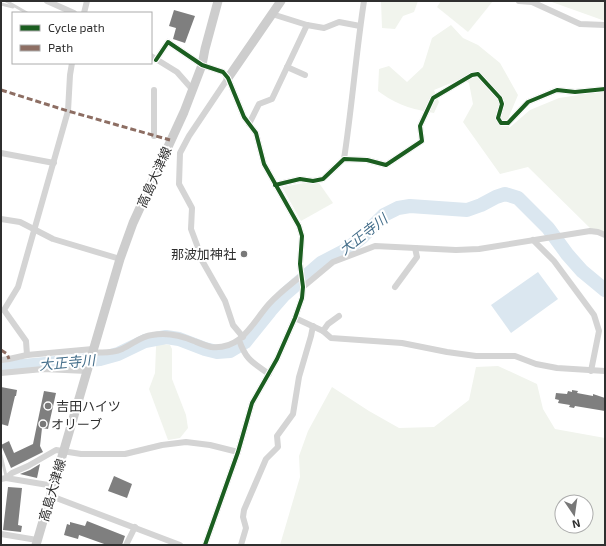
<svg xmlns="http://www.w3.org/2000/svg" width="606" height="546" font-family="'Exo 2','Noto Sans JP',sans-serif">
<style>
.green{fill:#f1f4ed;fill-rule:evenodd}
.water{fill:#dbe7f0}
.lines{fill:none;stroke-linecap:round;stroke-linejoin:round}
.river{stroke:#dbe7f0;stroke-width:14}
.building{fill:#7f7f7f}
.lane{stroke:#d4d4d4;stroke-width:3}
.street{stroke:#d4d4d4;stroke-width:6}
.secondary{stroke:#cdcdcd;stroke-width:9}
.quiet{stroke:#8d6e63;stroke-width:3;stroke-dasharray:6 3;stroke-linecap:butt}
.cycleway-casing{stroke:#fff;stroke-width:6}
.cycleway{stroke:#1b5e20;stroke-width:4}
.poi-dot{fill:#787878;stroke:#fff;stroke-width:1.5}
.labels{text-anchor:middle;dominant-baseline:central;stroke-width:4;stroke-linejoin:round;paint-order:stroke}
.street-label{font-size:13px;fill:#2f2f2f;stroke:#fff}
.poi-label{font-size:13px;fill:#2f2f2f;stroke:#fff;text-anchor:start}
.water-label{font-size:14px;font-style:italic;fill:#446e8a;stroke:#fff}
</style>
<rect width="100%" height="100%" fill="#fff"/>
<g class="green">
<polygon points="381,1 418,1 414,12 403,16 395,29 382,28"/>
<polygon points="441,1 493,1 468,32 437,7"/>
<polygon points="549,1 605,1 605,21"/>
<path d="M451,25L463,38L478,45L500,63L518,95L508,119L509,128L530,110L559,98L605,91V237L593,231L528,167L500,174L463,122L473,104L469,83L461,79L434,90L439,102L434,113C411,109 397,105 378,91L379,69L389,66L407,82L423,67L432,38Z"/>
<polygon points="304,183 319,183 333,203 301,221 282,187"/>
<polygon points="157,343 170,345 172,349 172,379 186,415 188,428 180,438 168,440 149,389 155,373 156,347"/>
<path d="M498,366L537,384L543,409L555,429L605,438V545H280L300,477L299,456L308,431L332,387L369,411L399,428L434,427L469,400L476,367ZM562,502H586V526H562Z"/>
</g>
<polygon class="water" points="538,272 558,299 511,333 491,305"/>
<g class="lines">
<polyline class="river" points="1,368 100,359 118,354 145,341 166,337 179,339 205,349 217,352 230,351 245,342 270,311 284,295 321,263 346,250 362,237 384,215 398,208 410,206 467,210 481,205 496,197 505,194 518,198 548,228 567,254 582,271 605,290"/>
</g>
<g class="building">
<polygon points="174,10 195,16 185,43 173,39 176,28 169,26"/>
<polygon points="1,387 17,390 16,396 15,396 8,426 1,424"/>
<polygon points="572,390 578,391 577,393 593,396 593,394 605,398 605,411 575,406 574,408 569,407 570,405 558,403 559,400 555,399 556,393 567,394 568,391 572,392"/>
<polygon points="44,391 56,393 48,429 42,428 40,446 43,452 11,468 1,445 9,441 14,453 33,444"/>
<polygon points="40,464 37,478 20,474 30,470"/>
<polygon points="114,476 132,484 127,498 108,491"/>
<polygon points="8,487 22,488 18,525 22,526 21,532 3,530"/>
<polygon points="87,521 125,536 122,545 107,545 79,535 78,539 64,535 67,524 70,525 70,522 85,526"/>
</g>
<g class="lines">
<g class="lane">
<polyline points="6,1 27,13"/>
<polyline points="1,4 13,7"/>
<polyline points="1,455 6,476"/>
</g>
<g class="street">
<polyline points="47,1 74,13"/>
<polyline points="519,1 532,2 580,24 605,25"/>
<polyline points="84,13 87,1"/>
<polyline points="272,14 307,25 324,28 339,22 360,26"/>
<polyline points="151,56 177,72 192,89"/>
<polyline points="156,60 168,42 202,65 223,72 228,78 244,117 256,133 264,164 299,226 302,236 300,264 303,287 302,298 295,318 277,359 252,403 238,452 205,545"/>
<polyline points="287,67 305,75"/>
<polyline points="228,78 189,136 180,153 179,184 192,208 191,229 197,245 200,257 225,301 233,325 243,337"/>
<polyline points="249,124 259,104 272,99 307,25"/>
<polyline points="154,136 154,90"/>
<polyline points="1,153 54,163"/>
<path d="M344,159C352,107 356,53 364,1"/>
<polyline points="275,185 300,179 313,181 323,179 344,159 367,160 386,165 422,141 420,126 433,98 472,75 478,74 500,98 502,104 498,118 501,123 508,123 528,102 557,90 575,92 605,89"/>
<polyline points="1,219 20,222 53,239 120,259"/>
<polyline points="533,240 554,261 594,315 599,331 591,371"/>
<polyline points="303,287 333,262 375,246 456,250 479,249 590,231 598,232 605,235"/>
<polyline points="395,287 417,257 415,248"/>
<polyline points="295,318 323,331 331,338 402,343 447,352 476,356 515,356 536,364 557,368 605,371"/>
<polyline points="323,331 328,324 339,316"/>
<path d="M239,340C246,360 252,362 269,374"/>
<path d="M92,352C102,353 113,353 122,349C133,344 141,336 152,335C167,332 180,335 194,341C199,343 206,346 211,347C242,350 252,323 269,304C278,294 290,285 301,276"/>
<polyline points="27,355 26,341 4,310 18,287 68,111 70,75 72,63"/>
<polyline points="1,360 9,359 27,355 93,349"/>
<polyline points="1,373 43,369 87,371"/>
<polyline points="6,478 54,486"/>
<polyline points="1,479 6,478 12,473 28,466 56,450 81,454 125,454 162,445 186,442 210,445 238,452"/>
<polyline points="51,496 180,545"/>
<polyline points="1,534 37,540"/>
<polyline points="126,545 135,527"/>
<polyline points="241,545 246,528 243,517 244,510 266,459 278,447 277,436 293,414 299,377 311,336 313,326"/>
</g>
<g class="secondary">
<polyline points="228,78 281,1"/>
<polyline points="36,545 120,259 133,223 184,112 202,65 205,49 218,1"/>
</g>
<g class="quiet">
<polyline points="1,90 68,111 170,140"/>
<polyline points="1,350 7,354 9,359"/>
</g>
<defs>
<g id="cycleway">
<polyline points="156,60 168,42 202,65 223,72 228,78 244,117 256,133 264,164 299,226 302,236 300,264 303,287 302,298 295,318 277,359 252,403 238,452 205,545"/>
<polyline points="275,185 300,179 313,181 323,179 344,159 367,160 386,165 422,141 420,126 433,98 472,75 478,74 500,98 502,104 498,118 501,123 508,123 528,102 557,90 575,92 605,89"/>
</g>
</defs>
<use href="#cycleway" class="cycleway-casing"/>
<use href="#cycleway" class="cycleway"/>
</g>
<g class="poi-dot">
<circle cx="244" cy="254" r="4"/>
<circle cx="48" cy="406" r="4"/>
<circle cx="43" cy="424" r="4"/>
</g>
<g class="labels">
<g class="street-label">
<text transform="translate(154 177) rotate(-66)">高島大津線</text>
<text transform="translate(52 490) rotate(-74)">高島大津線</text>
</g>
<g class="poi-label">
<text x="236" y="254" text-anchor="end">那波加神社</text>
<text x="56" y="406">吉田ハイツ</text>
<text x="51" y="424">オリーブ</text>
</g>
<g class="water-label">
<text transform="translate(363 234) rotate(-38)">大正寺川</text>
<text transform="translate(67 362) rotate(-5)">大正寺川</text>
</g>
</g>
<rect width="606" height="546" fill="none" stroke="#2f2f2f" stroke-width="4"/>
<rect x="12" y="12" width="140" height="52" fill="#ffffff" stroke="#acacac"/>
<rect x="20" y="25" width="20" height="6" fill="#1b5e20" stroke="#acacac"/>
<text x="48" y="32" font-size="12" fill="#2f2f2f">Cycle path</text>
<rect x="20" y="45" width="20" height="6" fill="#8d6e63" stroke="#acacac"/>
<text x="48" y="52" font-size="12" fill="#2f2f2f">Path</text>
<g transform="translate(574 514) rotate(167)"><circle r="19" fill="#ffffff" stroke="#acacac"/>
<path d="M0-3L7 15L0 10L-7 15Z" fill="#787878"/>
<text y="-6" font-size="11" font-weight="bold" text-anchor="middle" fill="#2f2f2f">N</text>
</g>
</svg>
